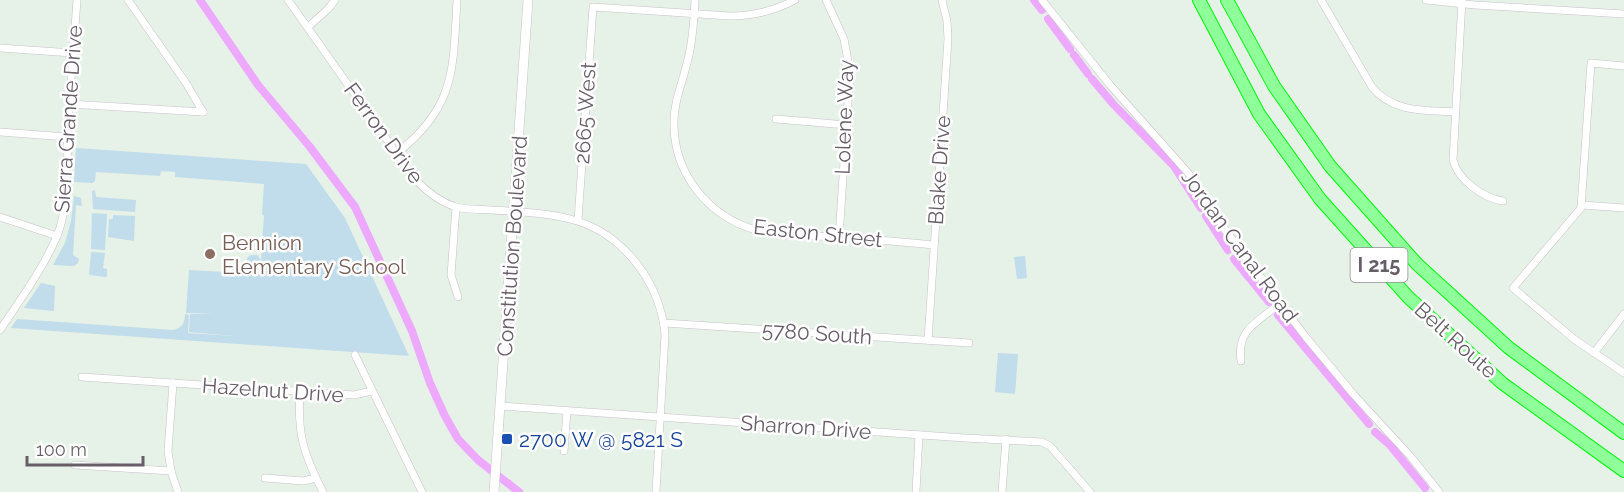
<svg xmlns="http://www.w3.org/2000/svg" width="1624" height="492" font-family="Raleway,sans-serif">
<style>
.green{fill:#c1dcea}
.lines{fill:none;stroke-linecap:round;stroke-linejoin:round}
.canal{stroke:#eda8ff;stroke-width:8}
.street-casing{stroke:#c8c0c8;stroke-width:8}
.secondary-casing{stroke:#cac1ca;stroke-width:10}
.highway-casing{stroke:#00f70a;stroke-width:14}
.street{stroke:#fff;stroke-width:7}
.secondary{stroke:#fff;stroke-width:9}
.highway{stroke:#8fff9a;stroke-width:12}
.education-dot{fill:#8d6e63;stroke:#fff;stroke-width:2}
.transit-dot{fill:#1a4fb4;stroke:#fff;stroke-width:2}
.labels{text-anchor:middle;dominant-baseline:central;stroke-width:5;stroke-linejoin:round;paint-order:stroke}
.shield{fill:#fff;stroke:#958e95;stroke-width:1.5}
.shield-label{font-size:20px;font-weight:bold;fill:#675e68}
.street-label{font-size:21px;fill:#675e68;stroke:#fff}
.education-label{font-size:21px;fill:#785e54;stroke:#fff;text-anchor:start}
.transit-label{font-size:21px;fill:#164399;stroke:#fff;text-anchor:start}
</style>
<rect width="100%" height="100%" fill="#e6f1e8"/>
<g class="green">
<path d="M76,148L306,164L345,218L409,356L11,328L17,319L173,330C182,328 185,323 185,314L189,315L188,333L234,336L189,332L190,314H216L186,313L189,270L260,274L261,263C255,265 253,268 247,263V258L251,255H257L261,260L264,216L262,214L264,184L175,177V172L161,171L160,176L96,172L95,181L93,183L74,182Z"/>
<polygon points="95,190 96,197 136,200 135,212 93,209 92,191"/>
<polygon points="74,196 81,198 82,206 76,205 73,255 79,259 78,263 74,266 53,265 65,243 71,221"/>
<polygon points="92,213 107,214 105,250 91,249"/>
<polygon points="113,215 135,216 134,241 108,237 109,219 113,219"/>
<polygon points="91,252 105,253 103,268 107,269 107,277 89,275"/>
<polygon points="1025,256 1027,278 1017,279 1014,257"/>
<polygon points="41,283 55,286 54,311 24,308"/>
<polygon points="998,353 1018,354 1015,394 995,392"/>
</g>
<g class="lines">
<g class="canal">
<polyline points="200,0 258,85 310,147 355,207 412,331 430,383 445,416 458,439 478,460 519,492"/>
<polyline points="1034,0 1042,10"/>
<polyline points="1048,19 1070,49"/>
<polyline points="1074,55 1088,74"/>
<polyline points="1092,79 1114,105"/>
<polyline points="1117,108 1174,166 1201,208"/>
<polyline points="1206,216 1228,250"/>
<polyline points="1234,259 1269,302"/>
<polyline points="1278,315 1369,424"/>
<polyline points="1375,432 1390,445 1425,488"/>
</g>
<defs>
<g id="street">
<polyline points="128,0 186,83 203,112"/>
<path d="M288,0L414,178C425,190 440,202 456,207C467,210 481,209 492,210C550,214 598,213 637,264C653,284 663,310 665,335L656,492"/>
<path d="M695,0C694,20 693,40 688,59C683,82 673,102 674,126C675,175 709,217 756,230C782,237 811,235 838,237C870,239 902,242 934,245"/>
<polyline points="826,0 844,39 850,72 839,237"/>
<polyline points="1042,0 1110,85 1189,174 1226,231 1305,336 1354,395 1411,457 1439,492"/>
<path d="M1321,0L1372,87C1393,113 1425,110 1455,112"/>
<polyline points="1426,0 1475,5 1624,14"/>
<path d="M1462,0L1453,160C1458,180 1483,198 1503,201"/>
<polyline points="308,27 328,9 335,0"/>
<polyline points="0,48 73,53"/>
<polyline points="1624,66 1591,63 1581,208 1513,288 1574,339 1624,373"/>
<polyline points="69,104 203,112"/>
<polyline points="776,119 847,125"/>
<polyline points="0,132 67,137"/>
<path d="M397,153C456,107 453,69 457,0"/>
<polyline points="1582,205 1624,208"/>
<polyline points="456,207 451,275 458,297"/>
<polyline points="0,217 57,236"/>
<path d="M578,220L593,7L730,16C754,16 774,11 795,0"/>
<polyline points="664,323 969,343"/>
<path d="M0,330C20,300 43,269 57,236C70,204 66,162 68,127C70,85 74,42 77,0"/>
<polyline points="928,340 948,39 947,21 942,0"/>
<polyline points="1594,353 1624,314"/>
<polyline points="355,355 422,492"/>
<path d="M1241,361C1236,329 1259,321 1281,303"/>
<polyline points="82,377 354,395 372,391"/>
<polyline points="173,383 168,451 171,471 178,492"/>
<path d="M300,392C297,434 304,455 323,492"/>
<polyline points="501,406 965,438 1042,442 1050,446 1090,492"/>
<polyline points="564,451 567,411"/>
<polyline points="75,465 171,471"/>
<polyline points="265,478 303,481 316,478"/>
<polyline points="916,492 919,435"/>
<polyline points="1002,492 1006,439"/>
</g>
<polyline id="secondary" points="494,492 528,0"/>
<g id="highway">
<polyline points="1199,0 1259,114 1320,199 1408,297 1502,383 1624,471"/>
<polyline points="1227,0 1274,86 1330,166 1417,264 1509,348 1624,433"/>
</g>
</defs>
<use href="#street" class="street-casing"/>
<use href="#secondary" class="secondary-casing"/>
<use href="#highway" class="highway-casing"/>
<use href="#street" class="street"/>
<use href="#secondary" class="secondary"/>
<use href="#highway" class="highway"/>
</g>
<circle class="education-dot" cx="210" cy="254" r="6"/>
<rect class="transit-dot" x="501" y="433" width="12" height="12" rx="3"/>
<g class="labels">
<rect class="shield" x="1350.5" y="248" width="57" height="34" rx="4.5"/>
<g class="shield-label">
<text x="1379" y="265">I 215</text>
</g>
<g class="street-label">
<text transform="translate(585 113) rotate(-86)">2665 West</text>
<text transform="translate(844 117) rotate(-88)">Lolene Way</text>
<text transform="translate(68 119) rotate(-86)">Sierra Grande Drive</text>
<text transform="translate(384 133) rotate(54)">Ferron Drive</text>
<text transform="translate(939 170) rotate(-86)">Blake Drive</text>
<text transform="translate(818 233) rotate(6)">Easton Street</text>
<text transform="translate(512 246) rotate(-86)">Constitution Boulevard</text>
<text transform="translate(1240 246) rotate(54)">Jordan Canal Road</text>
<text transform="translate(817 333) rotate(4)">5780 South</text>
<text transform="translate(1456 340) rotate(42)">Belt Route</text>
<text transform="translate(273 390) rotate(4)">Hazelnut Drive</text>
<text transform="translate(806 427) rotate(4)">Sharron Drive</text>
</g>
<g class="education-label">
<text x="222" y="242">Bennion<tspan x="222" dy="24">Elementary School</tspan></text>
</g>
<g class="transit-label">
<text x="519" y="439">2700 W @ 5821 S</text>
</g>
</g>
<path d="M27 456v9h116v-9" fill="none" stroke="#675e68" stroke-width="3"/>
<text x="36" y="456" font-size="18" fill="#675e68" stroke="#ffffff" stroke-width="4.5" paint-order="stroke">100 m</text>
</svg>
